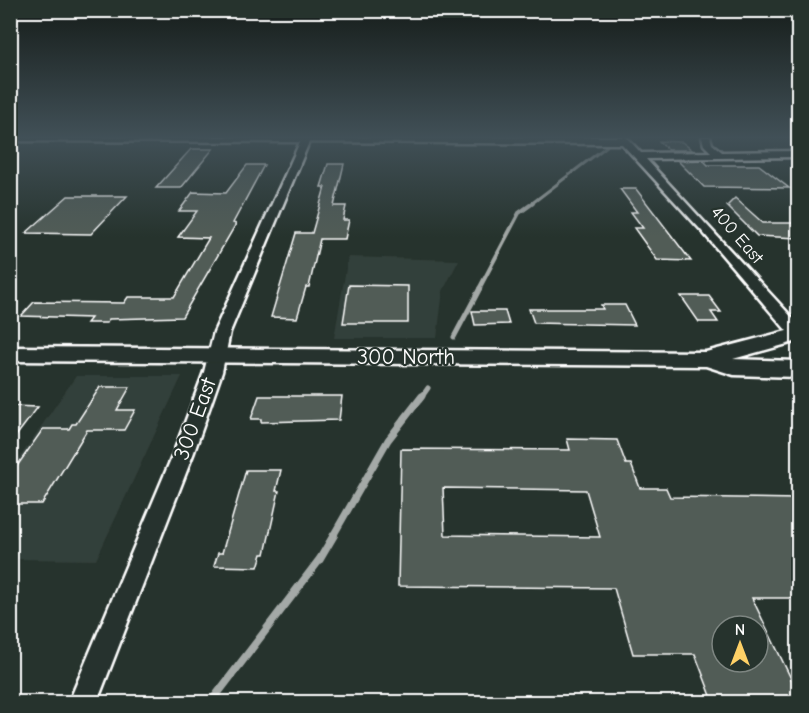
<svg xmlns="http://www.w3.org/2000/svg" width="809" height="713" font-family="'Comic Neue',sans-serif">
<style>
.built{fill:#333f3a}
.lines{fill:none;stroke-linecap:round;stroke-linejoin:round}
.stream-far4{stroke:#a4a9a7;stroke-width:3}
.stream-far3{stroke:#a4a9a7;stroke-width:4}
.stream-far2{stroke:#a4a9a7;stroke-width:5}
.stream-far1{stroke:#a4a9a7;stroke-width:7}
.stream{stroke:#a4a9a7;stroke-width:8}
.building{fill:#515c57;stroke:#fff;stroke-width:1.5;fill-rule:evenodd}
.minor-casing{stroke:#fff;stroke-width:5}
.tertiary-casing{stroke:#fff;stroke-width:5}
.minor{fill:#26332d;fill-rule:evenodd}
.tertiary{fill:#26332d;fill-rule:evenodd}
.labels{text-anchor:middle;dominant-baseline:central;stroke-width:4.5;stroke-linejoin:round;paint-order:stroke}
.far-street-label{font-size:18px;fill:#fff;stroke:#26332d}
.street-label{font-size:22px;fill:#fff;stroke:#26332d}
</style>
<rect width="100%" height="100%" fill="#26332d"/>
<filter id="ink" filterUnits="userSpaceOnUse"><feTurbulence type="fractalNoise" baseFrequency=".0167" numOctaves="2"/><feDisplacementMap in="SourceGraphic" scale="12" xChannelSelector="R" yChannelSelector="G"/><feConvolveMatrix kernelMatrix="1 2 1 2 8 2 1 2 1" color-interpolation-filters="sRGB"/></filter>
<g filter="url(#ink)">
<g class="built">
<polygon points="348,257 459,260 443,291 437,338 334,338"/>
<polygon points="76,376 182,376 96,560 11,559 11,470"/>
</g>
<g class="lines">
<polyline class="stream-far4" points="531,204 607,146"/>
<polyline class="stream-far3" points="479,289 519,213 533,203"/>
<g class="stream-far2">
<polyline points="454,337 480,288"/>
<polyline points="421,398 428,388"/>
</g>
<polyline class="stream-far1" points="333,536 388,440 422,396"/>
<polyline class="stream" points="211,702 320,559 334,535"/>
</g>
<g class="building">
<polygon points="659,141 682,142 692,150 668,150"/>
<polygon points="191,149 213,149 181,188 156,188"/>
<polygon points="703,160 708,165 759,165 789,188 704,187 678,161"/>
<polygon points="328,164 344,164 334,206 346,206 343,220 349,220 345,239 320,239 309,287 306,287 297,318 271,317 296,233 312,233 325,187 321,187"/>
<polygon points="247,165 264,165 233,223 236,224 182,317 109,319 107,323 87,323 91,318 21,316 34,302 124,303 128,297 174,297 209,238 178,237 197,211 179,211 193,192 226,193"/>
<polygon points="620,189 636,189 691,261 657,260 634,228 643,228 631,212 637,212"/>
<polygon points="68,196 127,196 91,234 26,233"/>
<polygon points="735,198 763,223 798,223 798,238 757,236 727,206"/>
<polygon points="349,285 408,286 408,323 343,323"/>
<polygon points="681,296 709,296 721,312 711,312 718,322 699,322"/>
<polygon points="601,305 625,305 635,325 534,323 529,309 603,309"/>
<polygon points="472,311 505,311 509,324 475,325"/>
<polygon points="100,387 130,387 117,410 135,410 124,430 87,430 42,504 10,504 10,476 43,429 69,429 72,424 76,424"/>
<polygon points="259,396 342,396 339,420 261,422 261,419 251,419"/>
<polygon points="10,406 38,407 10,444"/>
<path d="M567,439L617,440L626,464H631L640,488H666L670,497L798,499V598H752L798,693V702L713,701L695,654H633L614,588L398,586L401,449L570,450ZM443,488L586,490L600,537L445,535ZM722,626H758V662H722Z"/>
<polygon points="246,470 281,470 276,491 279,491 265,554 262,554 258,567 214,566 218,553 222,553"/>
</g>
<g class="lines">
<defs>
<polygon id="minor" points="10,137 626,137 641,153 711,152 704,145 702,137 710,137 712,144 722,152 798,151 798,157 646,159 798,324 798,338 792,337 701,230 622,144 309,142 230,332 222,372 194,452 97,702 69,702 174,452 204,372 214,332 300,142 10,141"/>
<polygon id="tertiary" points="798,328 798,341 733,359 798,361 798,377 734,375 706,366 10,361 10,347 706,352"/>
</defs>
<use href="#minor" class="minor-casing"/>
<use href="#tertiary" class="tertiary-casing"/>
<use href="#minor" class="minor"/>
<use href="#tertiary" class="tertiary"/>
</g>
</g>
<linearGradient id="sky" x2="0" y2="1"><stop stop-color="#151c19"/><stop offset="0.58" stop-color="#415057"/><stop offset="1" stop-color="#415057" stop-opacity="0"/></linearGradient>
<rect width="809" height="237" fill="url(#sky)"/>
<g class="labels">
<g class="far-street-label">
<text transform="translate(737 235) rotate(49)">400 East</text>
</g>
<g class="street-label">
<text x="406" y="357">300 North</text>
<text transform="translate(195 419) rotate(-70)">300 East</text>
</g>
</g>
<rect width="809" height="713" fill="none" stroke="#26332d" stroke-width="36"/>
<rect x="18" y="18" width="773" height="677" fill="none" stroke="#fff" stroke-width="2" filter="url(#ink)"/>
<g transform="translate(740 644)"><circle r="28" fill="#26332d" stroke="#7d8581" stroke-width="1.5"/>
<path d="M0-4.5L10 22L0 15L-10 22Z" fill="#ffd166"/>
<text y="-9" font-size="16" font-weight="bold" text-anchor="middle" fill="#ffffff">N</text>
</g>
</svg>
